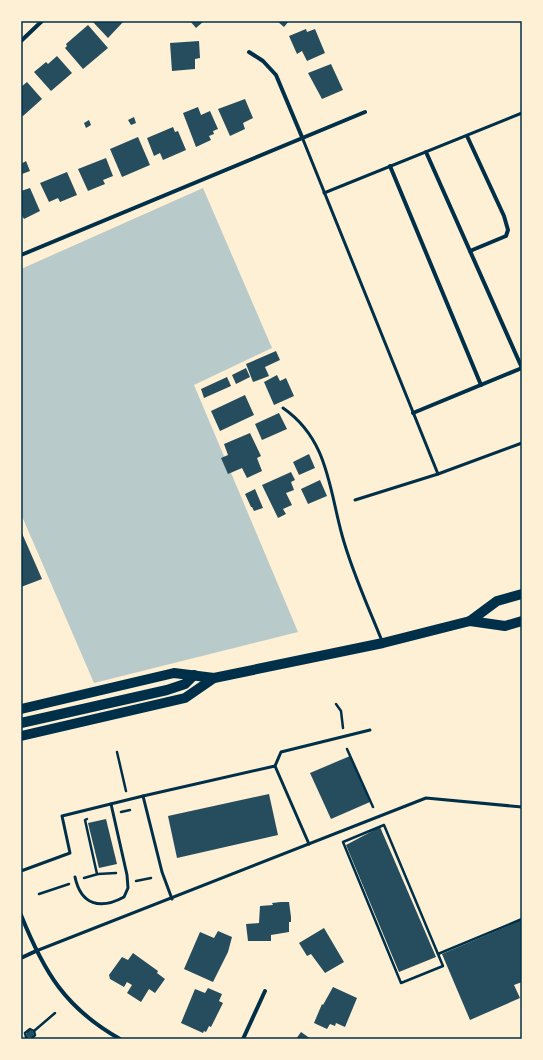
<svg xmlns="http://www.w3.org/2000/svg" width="543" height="1060" font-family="'Asap Condensed',sans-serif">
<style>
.green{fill:#b9caca}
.building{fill:#264d5e}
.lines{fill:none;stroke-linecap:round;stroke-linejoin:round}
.path{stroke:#003049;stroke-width:2.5}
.service{stroke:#003049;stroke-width:3}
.minor{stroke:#003049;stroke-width:4}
.primary{stroke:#003049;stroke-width:10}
.neatline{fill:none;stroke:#003049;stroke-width:1.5}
</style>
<rect width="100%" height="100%" fill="#fdf0d5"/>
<polygon class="green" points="203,188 272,348 194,385 298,632 94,683 21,514 21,269"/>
<g class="building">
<polygon points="92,21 124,21 108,38"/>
<polygon points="190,21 204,21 196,28"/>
<polygon points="277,21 289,21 284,27"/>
<polygon points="88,25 108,48 83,69 65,48 67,46 66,44"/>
<polygon points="306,29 307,32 315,29 325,53 307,61 302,51 297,54 289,36"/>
<polygon points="199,41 200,58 195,59 195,69 172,71 170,43"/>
<polygon points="57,56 72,73 51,91 34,72 46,62 48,64"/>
<polygon points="331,64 343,90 322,99 308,73"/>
<polygon points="27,82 42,99 23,116 21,114 21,87"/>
<polygon points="245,99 253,118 243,123 245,129 230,136 218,109"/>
<polygon points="198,107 201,115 210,111 218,129 213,131 214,134 209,136 211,140 196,147 183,113"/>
<polygon points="134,117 136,123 131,125 128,120"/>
<polygon points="89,120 91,125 86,128 84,123"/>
<polygon points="173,127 175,132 178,131 186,150 163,160 160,153 154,156 147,138"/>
<polygon points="138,137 150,165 122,177 110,149"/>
<polygon points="106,158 113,176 103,180 105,184 88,191 78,169"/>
<polygon points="26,161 30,171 22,174 21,164"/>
<polygon points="67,172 77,195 60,202 58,198 49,202 40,183"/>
<polygon points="30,188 40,211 24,219 21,214 21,191"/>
<polygon points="276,351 280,360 265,367 269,376 253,382 246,364"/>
<polygon points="246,368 250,377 236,384 232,375"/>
<polygon points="277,375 280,381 286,378 294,396 274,405 264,382"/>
<polygon points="227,377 231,386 204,398 201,389"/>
<polygon points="245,395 254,415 220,431 211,411"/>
<polygon points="279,413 287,429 262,440 255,424"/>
<polygon points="250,433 261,456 257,458 262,471 247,478 242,468 228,474 221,458 228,455 224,444"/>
<polygon points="309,454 315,468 299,475 293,462"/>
<polygon points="291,472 295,480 291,482 294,490 286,493 292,505 283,509 286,514 278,518 262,485"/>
<polygon points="320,480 327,496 308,504 301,489"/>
<polygon points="255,489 263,508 254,511 252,507 251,507 245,494"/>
<polygon points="21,531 42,579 21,587"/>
<polygon points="350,756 370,802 331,819 310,773"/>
<polygon points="269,794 278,835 177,858 168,816"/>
<polygon points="106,819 117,864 99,868 88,823"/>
<polygon points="380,827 436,957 399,972 346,845"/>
<polygon points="281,902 289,902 291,917 291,922 289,922 289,932 271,935 271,941 248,941 246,924 259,923 260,906 273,905 272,903"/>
<polygon points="522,920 522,982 514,985 520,998 470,1020 442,954"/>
<polygon points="324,928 344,962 325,973 311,954 307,956 299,943"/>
<polygon points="218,931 232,937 228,952 213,982 184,969 200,932 214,938"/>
<polygon points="133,953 158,971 157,973 165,979 155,993 149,989 141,1002 127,993 132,985 127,982 124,987 110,979 109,975 122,957 128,960"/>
<polygon points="333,987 357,998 345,1027 336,1023 335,1026 330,1024 327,1029 314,1023 322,1004 323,1005"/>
<polygon points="208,988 222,994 219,1001 223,1003 211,1027 209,1026 206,1032 204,1031 203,1033 181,1023 195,989 205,993"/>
<circle cx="30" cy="1034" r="3.5"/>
<polygon points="301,1032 311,1039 296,1039"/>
</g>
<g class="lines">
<g class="path">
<polyline points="336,704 341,711 343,728"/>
<polyline points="347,749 373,807"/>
<polyline points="117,752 126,791"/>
<polyline points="121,812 130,810"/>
<polyline points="87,819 85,820 97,874"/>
<polygon points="384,825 443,966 401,983 343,842"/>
<polyline points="84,878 98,874 116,873"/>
<polyline points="136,881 151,878"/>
<polyline points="39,894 69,884"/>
<polyline points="438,954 522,919"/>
<polyline points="34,1031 55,1013"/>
<polyline points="28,1039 26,1037 25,1033 30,1029 34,1031 35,1035 31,1039"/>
</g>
<g class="service">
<polyline points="302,137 438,474 522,443"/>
<polyline points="324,193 522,113"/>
<path d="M283,408C328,439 329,488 342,535C352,572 368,606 382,641"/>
<polyline points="355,500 438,474"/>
<polyline points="275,766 281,752 370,730"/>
<polyline points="21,871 70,853 62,816 143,796"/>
<path d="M75,877C81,905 100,910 124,897L128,888L127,875L111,804"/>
<polyline points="172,899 162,872 143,796 275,766 309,844"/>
<polyline points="36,951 426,798 522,807"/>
</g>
<g class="minor">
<polyline points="21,41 42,21"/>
<polyline points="249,52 263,61 276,75 302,137"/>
<polyline points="467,136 504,216 508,230 506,236 470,251"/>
<polyline points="426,152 522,368"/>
<polyline points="390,166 481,385"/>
<polyline points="21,255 365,112"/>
<polyline points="413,413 522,368"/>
<path d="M21,915C44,972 65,1008 120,1039"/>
<polyline points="21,958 36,951"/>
<polyline points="243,1039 265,991"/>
</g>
<g class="primary">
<polyline points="470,621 497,601 522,594"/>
<polyline points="21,709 174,673 214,678 383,643 470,621 505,626 522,621"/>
<polyline points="21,723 167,690 185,684 194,675"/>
<polyline points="21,736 185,698 214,678"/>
</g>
</g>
<rect width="543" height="1060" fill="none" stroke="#fdf0d5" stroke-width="44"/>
<rect x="22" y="22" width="499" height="1016" class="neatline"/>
</svg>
